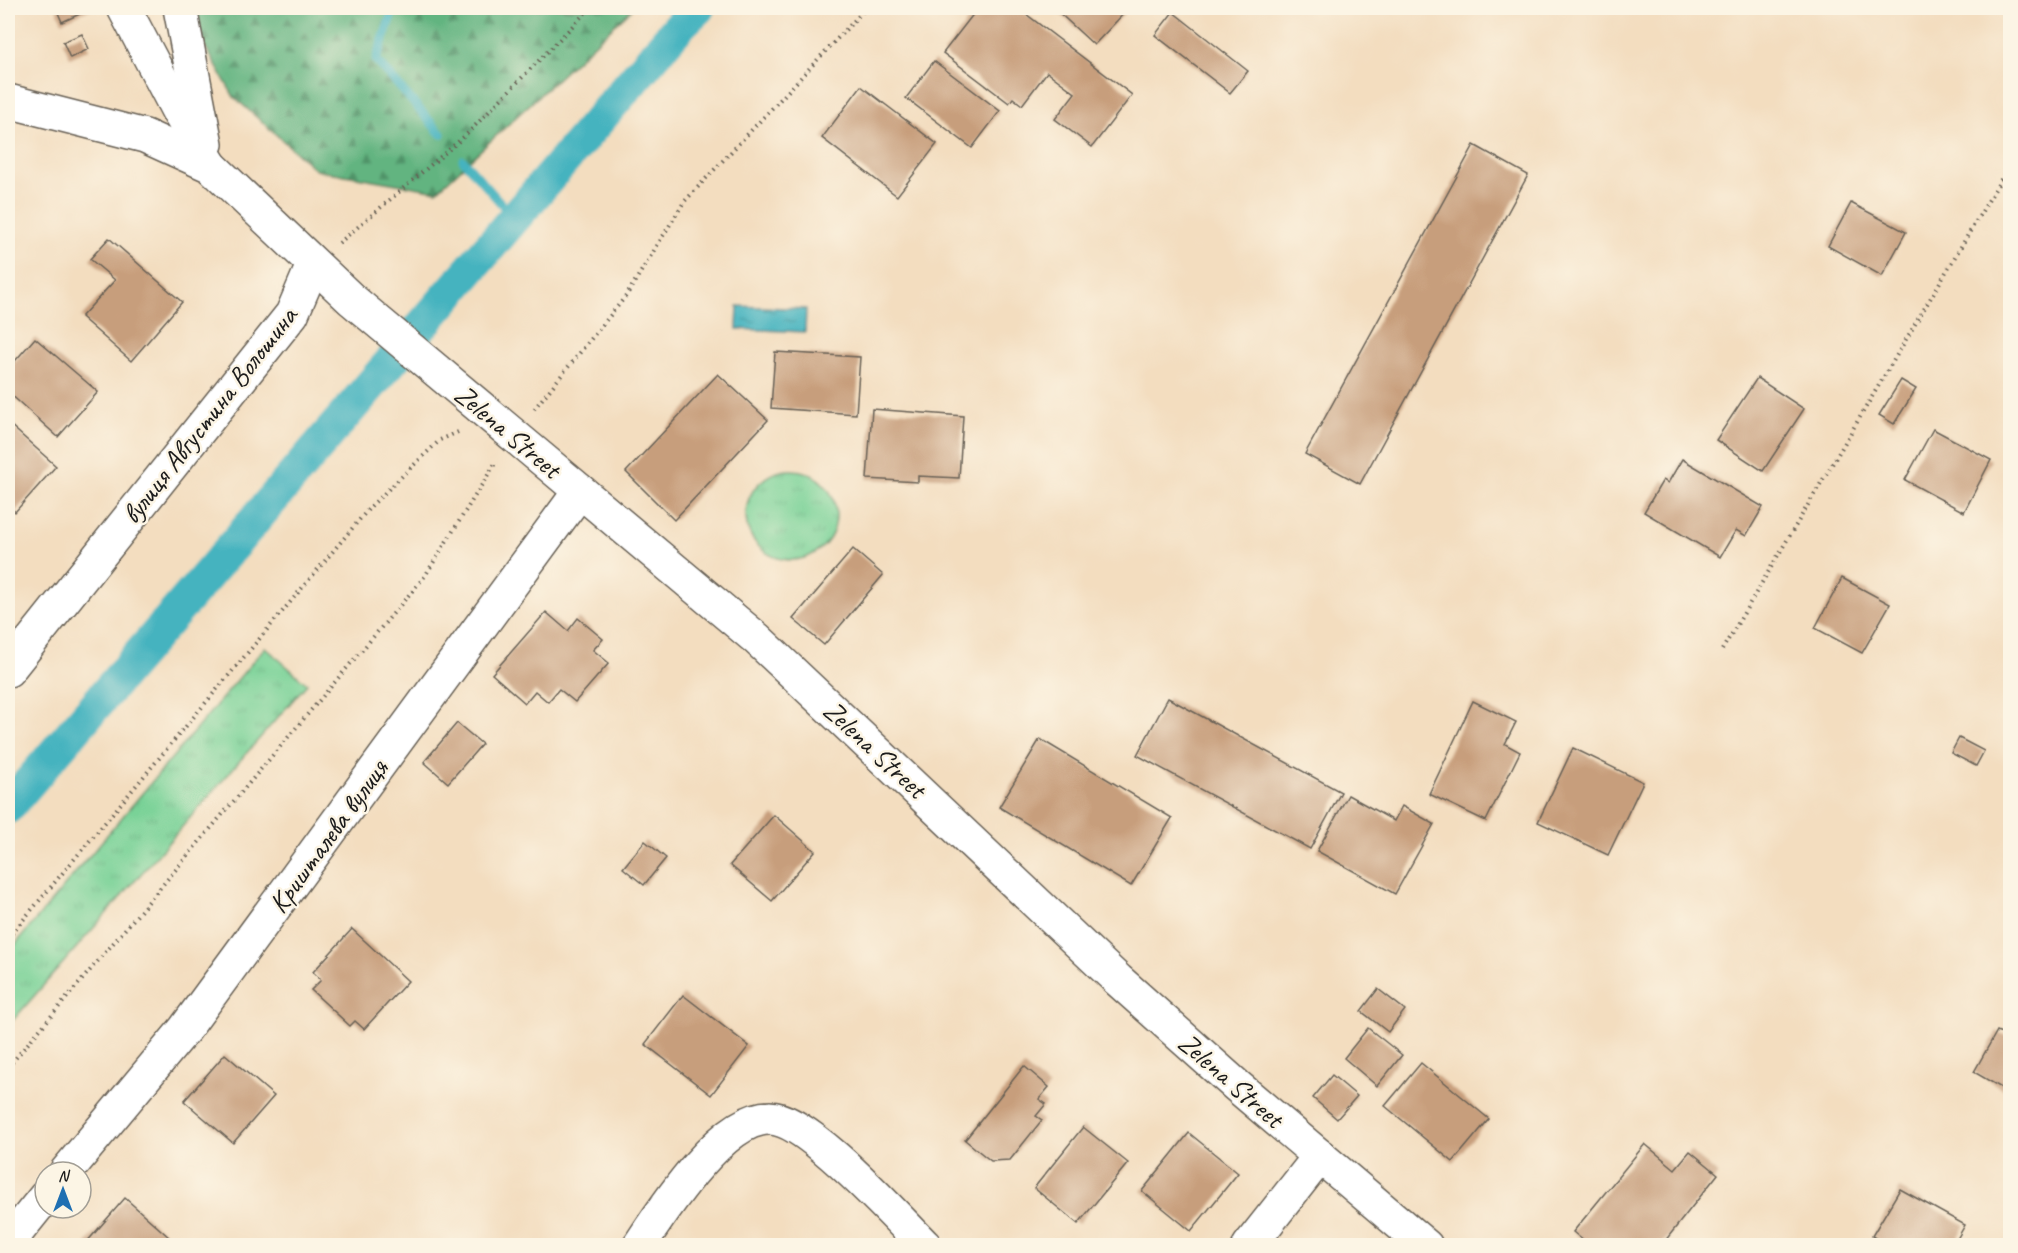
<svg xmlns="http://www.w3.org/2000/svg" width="2018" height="1253" font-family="Caveat,sans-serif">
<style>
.grass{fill:url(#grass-tufts);stroke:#4a775a;stroke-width:1.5}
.forest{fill:url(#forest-firs);stroke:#3f684e;stroke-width:1.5}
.water{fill:url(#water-ripples);stroke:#30686e;stroke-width:1.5}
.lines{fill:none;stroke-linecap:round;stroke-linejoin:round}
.stream{stroke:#44b3bf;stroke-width:9}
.canal{stroke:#44b3bf;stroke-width:34}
.building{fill:#c79e7c}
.minor-casing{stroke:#676055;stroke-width:36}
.tertiary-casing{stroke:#676055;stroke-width:36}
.path{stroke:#676055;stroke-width:4;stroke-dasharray:1.5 4.5;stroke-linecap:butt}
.minor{stroke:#fff;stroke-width:33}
.tertiary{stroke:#fff;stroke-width:33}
.labels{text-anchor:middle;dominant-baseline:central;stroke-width:5;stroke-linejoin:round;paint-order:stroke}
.street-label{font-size:28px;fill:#1c1c1c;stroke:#fcf5e5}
</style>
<defs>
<pattern id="grass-tufts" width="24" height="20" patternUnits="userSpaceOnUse" patternTransform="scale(1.5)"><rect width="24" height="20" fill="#79d297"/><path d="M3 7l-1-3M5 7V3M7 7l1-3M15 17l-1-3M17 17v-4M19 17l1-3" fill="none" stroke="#68b482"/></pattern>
<pattern id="forest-firs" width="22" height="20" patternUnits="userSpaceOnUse" patternTransform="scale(1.5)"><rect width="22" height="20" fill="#62b480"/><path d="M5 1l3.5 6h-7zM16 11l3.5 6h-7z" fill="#509268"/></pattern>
<pattern id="water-ripples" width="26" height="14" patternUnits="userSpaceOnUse" patternTransform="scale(1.5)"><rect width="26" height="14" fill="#44b3bf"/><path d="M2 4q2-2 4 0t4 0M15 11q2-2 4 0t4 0" fill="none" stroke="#38919a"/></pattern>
</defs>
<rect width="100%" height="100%" fill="#fcf5e5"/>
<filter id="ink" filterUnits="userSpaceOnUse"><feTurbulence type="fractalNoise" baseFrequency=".0167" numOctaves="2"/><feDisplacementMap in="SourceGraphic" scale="12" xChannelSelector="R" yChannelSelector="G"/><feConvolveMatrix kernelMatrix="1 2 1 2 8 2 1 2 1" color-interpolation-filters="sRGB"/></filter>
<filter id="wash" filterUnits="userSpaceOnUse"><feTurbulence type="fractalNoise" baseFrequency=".008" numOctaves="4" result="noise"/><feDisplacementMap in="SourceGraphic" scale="24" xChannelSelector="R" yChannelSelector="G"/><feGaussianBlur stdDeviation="1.35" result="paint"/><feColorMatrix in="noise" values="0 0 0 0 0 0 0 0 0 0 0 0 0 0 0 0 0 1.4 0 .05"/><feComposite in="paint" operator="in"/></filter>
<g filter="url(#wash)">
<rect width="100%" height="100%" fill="#f3ddbf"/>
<g class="grass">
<circle cx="791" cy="515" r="45"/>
<polygon points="265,647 307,684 8,1026 8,953"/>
</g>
<polygon class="forest" points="183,8 633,8 437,191 316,170 234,97"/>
<polygon class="water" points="738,306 806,309 805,332 737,329"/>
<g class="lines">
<g class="stream">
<polyline points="394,8 376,60 441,134"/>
<polyline points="463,160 514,218"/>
</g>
<polyline class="canal" points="8,807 683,22 698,8"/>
</g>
<g id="blocks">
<g class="building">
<polygon points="56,8 93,8 62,22"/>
<polygon points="978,8 1018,8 1132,95 1092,147 1055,119 1075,93 1047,72 1022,105 1013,98 1009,103 943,53"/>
<polygon points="1054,8 1129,8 1094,45"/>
<polygon points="1173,12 1248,71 1230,93 1155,35"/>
<polygon points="82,34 89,49 70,58 63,42"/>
<polygon points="934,61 1000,111 972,148 906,98"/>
<polygon points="861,86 937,144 897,196 822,138"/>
<polygon points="1474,145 1528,175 1360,484 1305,454"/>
<polygon points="1851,203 1906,232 1882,276 1828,246"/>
<polygon points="109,238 182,302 131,361 81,317 115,280 90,259"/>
<polygon points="35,338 98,392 58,437 8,392 8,369"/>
<polygon points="775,352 860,357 856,414 771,408"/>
<polygon points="718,374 768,420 674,520 626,472"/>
<polygon points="1757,378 1804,409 1763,471 1716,440"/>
<polygon points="1901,380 1916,389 1894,424 1879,415"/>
<polygon points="872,409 963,416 959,478 918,476 918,482 867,479"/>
<polygon points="8,423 56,466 15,512 8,505"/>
<polygon points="1933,429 1991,460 1964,512 1905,480"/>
<polygon points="1682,459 1763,507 1746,536 1736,530 1720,557 1644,512 1663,480 1668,483"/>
<polygon points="853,549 883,575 824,645 793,619"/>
<polygon points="1842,578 1890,604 1862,653 1815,628"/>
<polygon points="546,612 568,631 578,618 603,639 593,650 609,663 575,702 559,689 548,702 535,691 525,703 492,674"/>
<polygon points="1168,698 1341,792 1310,849 1137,755"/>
<polygon points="1473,701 1516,722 1505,744 1520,752 1486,821 1429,794"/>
<polygon points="457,723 482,744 448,783 424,762"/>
<polygon points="1959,738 1984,751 1976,766 1951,753"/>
<polygon points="1040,739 1172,818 1131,886 999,807"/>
<polygon points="1573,748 1643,782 1608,855 1538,822"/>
<polygon points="1348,795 1394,821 1402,806 1434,824 1395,894 1317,851"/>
<polygon points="774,815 815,851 772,901 730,865"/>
<polygon points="645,841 666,858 644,885 623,868"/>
<polygon points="352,929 408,981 364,1029 355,1021 350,1026 311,990 321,980 313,972"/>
<polygon points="1378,989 1405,1010 1388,1032 1361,1011"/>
<polygon points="683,995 749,1046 711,1095 645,1044"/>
<polygon points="1368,1028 1402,1055 1377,1086 1344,1058"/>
<polygon points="1997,1031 2009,1037 2010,1034 2010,1093 1974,1072"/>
<polygon points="225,1054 274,1096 233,1143 184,1101"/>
<polygon points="1421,1063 1489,1119 1453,1162 1385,1106"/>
<polygon points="1024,1066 1049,1087 1039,1099 1046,1104 1036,1116 1042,1120 1010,1160 991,1161 965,1140"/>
<polygon points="1332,1075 1357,1096 1337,1119 1313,1098"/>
<polygon points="1083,1127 1128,1163 1078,1224 1034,1188"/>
<polygon points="1189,1133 1238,1173 1191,1231 1142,1191"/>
<polygon points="1645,1144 1675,1169 1690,1151 1718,1174 1661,1246 1590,1246 1573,1232"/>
<polygon points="1900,1189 1965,1225 1953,1246 1889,1246 1872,1236"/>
<polygon points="125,1198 179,1246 90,1246 86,1243"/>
</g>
</g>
</g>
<g filter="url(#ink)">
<use href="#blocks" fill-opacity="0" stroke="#676055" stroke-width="1.5"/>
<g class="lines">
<defs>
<g id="minor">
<polyline points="124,8 179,113 211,166"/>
<polyline points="180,8 206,144"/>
<polyline points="8,670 292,314 313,265"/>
<polyline points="66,1172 185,1029 580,491"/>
<polyline points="8,1243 45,1197"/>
<path d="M639,1246C663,1210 722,1118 769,1118C807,1117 896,1217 925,1246"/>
<polyline points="1249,1246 1320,1156"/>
</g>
<polyline id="tertiary" points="8,101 145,136 211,166 351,299 757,639 1118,980 1237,1086 1426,1246"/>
</defs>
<use href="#minor" class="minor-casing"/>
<use href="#tertiary" class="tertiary-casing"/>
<g class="path">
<polyline points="339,243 466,135 590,8"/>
<polyline points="534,409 626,296 684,202 866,8"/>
<polyline points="1722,650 2010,164"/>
<polyline points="8,938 371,506 440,440 458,432"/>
<polyline points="8,1067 425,576 496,462"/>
</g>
<use href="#minor" class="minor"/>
<use href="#tertiary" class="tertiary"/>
</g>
</g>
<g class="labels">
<g class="street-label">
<text transform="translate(209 415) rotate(-52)">вулиця Августина Волошина</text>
<text transform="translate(508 431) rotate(40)">Zelena Street</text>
<text transform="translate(875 749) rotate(43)">Zelena Street</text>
<text transform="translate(328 836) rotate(-54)">Кришталева вулиця</text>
<text transform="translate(1231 1080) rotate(41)">Zelena Street</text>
</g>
</g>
<rect width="2018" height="1253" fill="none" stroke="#fcf5e5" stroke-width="30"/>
<g transform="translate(63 1190)"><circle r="28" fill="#fcf5e5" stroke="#a29e95" stroke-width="1.5"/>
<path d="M0-4.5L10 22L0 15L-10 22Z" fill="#1f6fb2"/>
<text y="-9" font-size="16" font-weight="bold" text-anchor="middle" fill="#1c1c1c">N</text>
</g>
</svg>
